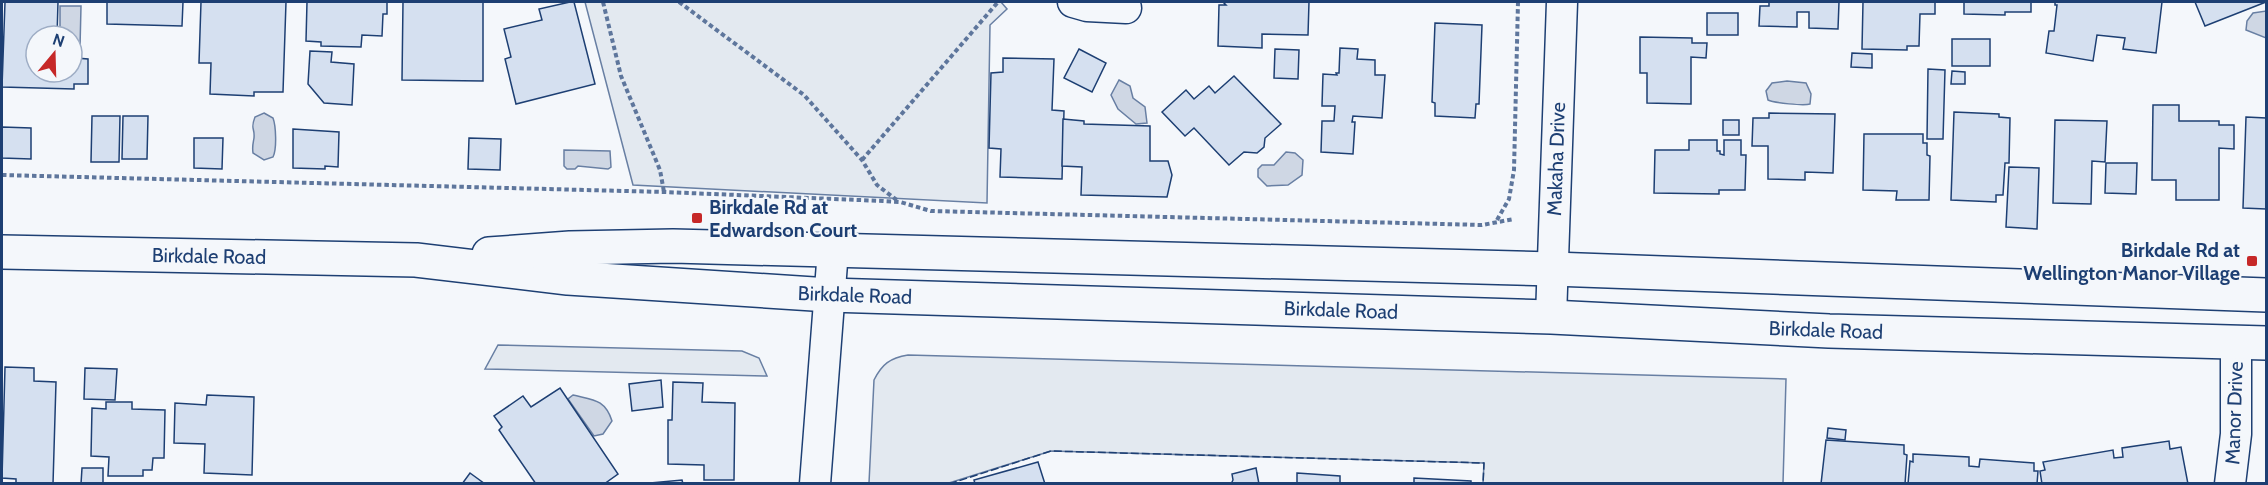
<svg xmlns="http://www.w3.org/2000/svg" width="2268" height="485" font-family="Cabin,sans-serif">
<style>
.green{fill:#e3e9f0;stroke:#687fa3;stroke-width:1.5}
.water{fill:#cfd7e4;stroke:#687fa3;stroke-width:1.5}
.building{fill:#d5e0f0;stroke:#1d3f73;stroke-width:1.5}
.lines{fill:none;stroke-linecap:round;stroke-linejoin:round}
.street-casing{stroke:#1d3f73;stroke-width:33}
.primary-casing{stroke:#1d3f73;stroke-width:36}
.path{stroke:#5e769c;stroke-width:4;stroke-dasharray:4.5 3;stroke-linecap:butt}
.street{stroke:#f4f7fb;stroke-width:30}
.primary{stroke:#f4f7fb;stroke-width:33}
.fence{stroke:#1d3f73;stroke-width:1.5;stroke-dasharray:8 3;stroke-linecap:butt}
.poi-dot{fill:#c62828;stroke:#f4f7fb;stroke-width:2}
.labels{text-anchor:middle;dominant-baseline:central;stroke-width:4.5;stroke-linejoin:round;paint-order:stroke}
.street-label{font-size:20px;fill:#1d3f73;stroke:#f4f7fb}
.poi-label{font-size:20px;font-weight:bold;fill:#1d3f73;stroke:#f4f7fb;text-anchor:start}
</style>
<rect width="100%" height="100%" fill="#f4f7fb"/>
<g class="green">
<polygon points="585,2 1001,2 1007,9 990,25 987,203 633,185"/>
<polygon points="498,345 742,351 759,358 767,376 485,369"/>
<path d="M908,355L1786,379L1783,483L1483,484L1484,463L1051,451L949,483H869L874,380C882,364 890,358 908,355Z"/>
</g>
<g class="water">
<polygon points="60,6 81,6 80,48 72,47 72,36 60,36"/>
<polygon points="2266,11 2266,38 2246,30 2247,21 2253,13"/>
<polygon points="1119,80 1130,86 1133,98 1145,107 1147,123 1136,124 1118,109 1111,95"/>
<path d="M1787,81L1806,83L1811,94L1810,104C1804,106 1774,103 1768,100L1766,91L1772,83Z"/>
<path d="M264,113L273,118C276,126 277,149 273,157L264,160L253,153C252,146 253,144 254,138C255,127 250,130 255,117Z"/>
<polygon points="564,150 610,151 611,167 608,169 578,166 575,169 567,169 564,166"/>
<polygon points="1286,152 1295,153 1303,160 1302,175 1288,185 1267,186 1258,177 1258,169 1262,165 1274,165"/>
<path d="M573,395C593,400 605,399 612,421L603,434L594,436L568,399Z"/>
</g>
<g class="building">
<polygon points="5,2 58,2 57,36 36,36 36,72 72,72 72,53 76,53 76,58 88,59 88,84 74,84 74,89 2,87"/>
<polygon points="107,2 183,2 182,26 107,24"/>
<polygon points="201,2 286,2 283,92 254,92 254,96 210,94 211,63 199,63"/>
<polygon points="307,2 387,2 387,14 383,14 382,36 362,35 361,47 321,46 321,42 306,41"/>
<polygon points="403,2 483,2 483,81 402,80"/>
<polygon points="570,2 574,2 595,84 516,104 505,59 511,57 504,29 542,20 539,9"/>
<polygon points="1223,2 1309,2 1308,35 1262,34 1262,48 1218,46 1219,5 1226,5"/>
<polygon points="1769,2 1839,2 1838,29 1809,28 1809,12 1797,12 1797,27 1759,26 1760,6 1769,6"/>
<polygon points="1863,2 1935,2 1935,14 1920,14 1919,46 1907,46 1907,50 1862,49"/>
<polygon points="1964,2 2031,2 2031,12 2005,12 2005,15 1964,14"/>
<polygon points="2055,2 2162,2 2156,53 2123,49 2125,38 2097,35 2093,61 2046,53 2049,31 2054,31 2057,5 2055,5"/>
<polygon points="2195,2 2266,2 2205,26"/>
<rect x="1707" y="13" width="31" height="22"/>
<polygon points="1435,23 1482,25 1479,104 1476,104 1475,118 1435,116 1435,103 1432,102"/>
<polygon points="1640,37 1692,38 1692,43 1707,43 1706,58 1691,57 1691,104 1647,103 1647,73 1640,73"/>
<rect x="1952" y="39" width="38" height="27"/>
<polygon points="1340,48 1358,49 1357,59 1375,60 1375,75 1385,75 1382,118 1353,116 1352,122 1355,122 1353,154 1321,152 1322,121 1334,121 1335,106 1322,106 1323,74 1337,75 1336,73 1339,73"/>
<polygon points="1079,49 1106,63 1092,92 1064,78"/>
<polygon points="1275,49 1299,50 1298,79 1274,78"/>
<polygon points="310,51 332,52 331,62 354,64 352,105 324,103 308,84"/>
<polygon points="1852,53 1872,54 1872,68 1851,67"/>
<polygon points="1003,58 1054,59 1052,110 1064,111 1062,179 1000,177 1001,149 989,148 991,73 1003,72"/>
<polygon points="1928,69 1945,70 1943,139 1927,139"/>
<polygon points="1952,71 1965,72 1965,84 1951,84"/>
<polygon points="1234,76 1281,124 1265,138 1264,147 1257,153 1244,152 1229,165 1194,128 1185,136 1162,112 1186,90 1194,99 1209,86 1215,93"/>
<polygon points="2153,105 2179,105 2179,121 2219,121 2219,125 2234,125 2234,149 2219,148 2219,200 2176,200 2176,180 2152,180"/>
<polygon points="1954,112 1999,114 1999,117 2010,118 2009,163 2005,163 2003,195 1996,195 1996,202 1951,200"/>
<polygon points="1769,113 1835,114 1833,173 1805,172 1805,180 1768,179 1768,146 1752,146 1753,118 1769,118"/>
<polygon points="92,116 120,116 119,162 91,162"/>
<polygon points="123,116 148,116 147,159 122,159"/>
<polygon points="2246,117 2266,118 2266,209 2243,208"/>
<polygon points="1063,119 1084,121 1084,124 1150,126 1150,161 1168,161 1172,175 1167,197 1081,195 1082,167 1062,166"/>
<rect x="1723" y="120" width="16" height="15"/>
<polygon points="2055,120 2107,121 2105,162 2092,161 2091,204 2053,203"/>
<polygon points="2,127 31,128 31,159 2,158"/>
<polygon points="293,129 339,132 338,167 325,166 325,169 293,168"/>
<polygon points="1864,134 1923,134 1923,143 1927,143 1927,155 1930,156 1929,200 1896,200 1897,191 1863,190"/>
<polygon points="194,138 223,138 222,169 194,168"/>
<polygon points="469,138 501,139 500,170 468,169"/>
<polygon points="1689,140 1717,140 1717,151 1720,151 1720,154 1724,155 1724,140 1741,140 1741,155 1746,155 1745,190 1719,190 1719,194 1654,193 1655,150 1689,150"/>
<polygon points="2106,163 2137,163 2136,194 2105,193"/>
<polygon points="2009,167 2039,168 2037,229 2006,227"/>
<polygon points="5,367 34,368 34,381 56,382 53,484 16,484 16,479 2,478"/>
<polygon points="85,368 117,369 115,400 84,399"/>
<polygon points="661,380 663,407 632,411 629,384"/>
<polygon points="673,382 703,383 702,402 735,403 734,480 704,480 704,465 668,464 668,420 672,420"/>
<polygon points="560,388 618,474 604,484 536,484 499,430 502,427 494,416 523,396 531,407"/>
<polygon points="207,395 254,397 252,475 204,473 205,444 174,443 175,403 206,405"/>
<polygon points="106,402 132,402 132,409 165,410 164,458 153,458 152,470 143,470 143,476 108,476 109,457 91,456 92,408 106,409"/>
<polygon points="1828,428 1846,430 1845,440 1827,438"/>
<polygon points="1826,440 1904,445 1904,454 1907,455 1905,484 1821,484"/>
<polygon points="2169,441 2170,449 2181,447 2188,484 2042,484 2040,471 2045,470 2043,462 2113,450 2114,458 2123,457 2122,448"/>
<polygon points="1913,454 1969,457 1969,466 1979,467 1980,459 2034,463 2034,471 2038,471 2037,484 1908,484 1910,461 1913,462"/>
<polygon points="1038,462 1045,484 975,484 974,480"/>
<polygon points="82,468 103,468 103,484 81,484"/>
<polygon points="1256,468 1259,484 1231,484 1233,480 1232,474"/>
<polygon points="470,473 485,484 462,484"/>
<polygon points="1297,473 1340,476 1340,484 1297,484"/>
<polygon points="1414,478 1471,481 1471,484 1414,484"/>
<polygon points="682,480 683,484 650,483"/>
</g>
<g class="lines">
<defs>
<g id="street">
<polyline points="1073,2 1087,6 1126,8"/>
<polyline points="1551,317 1562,2"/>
<polyline points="815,484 833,250"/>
<polyline points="2230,484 2236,434 2236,342"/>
</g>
<g id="primary">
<polyline points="2,252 416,260 568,278 829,295 1551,317 1829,331 2266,343"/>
<polyline points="489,254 570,248 673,246 1553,269 2266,295"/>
</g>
</defs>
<use href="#street" class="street-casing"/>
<use href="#primary" class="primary-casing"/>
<g class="path">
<polyline points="603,2 621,76 660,170 664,192"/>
<polyline points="679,2 804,95 862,160 877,185 898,201"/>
<polyline points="862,160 998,2"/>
<polyline points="2,175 664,192 883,201 900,202 931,211 1482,225 1514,219"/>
<polyline points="1497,220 1509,199 1514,170 1518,2"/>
</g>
<use href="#street" class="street"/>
<use href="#primary" class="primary"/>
<polyline class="fence" points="949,484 1051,451 1484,463 1483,484"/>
</g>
<g class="poi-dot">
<rect x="691" y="212" width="12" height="12" rx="3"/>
<rect x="2246" y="255" width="12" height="12" rx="3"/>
</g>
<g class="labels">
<g class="street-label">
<text transform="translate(1556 159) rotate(-88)">Makaha Drive</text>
<text transform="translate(209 256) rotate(1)">Birkdale Road</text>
<text transform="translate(855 295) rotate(2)">Birkdale Road</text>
<text transform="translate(1341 310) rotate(2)">Birkdale Road</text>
<text transform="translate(1826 330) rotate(2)">Birkdale Road</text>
<text transform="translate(2234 413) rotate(-88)">Manor Drive</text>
</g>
<g class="poi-label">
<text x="709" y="207">Birkdale Rd at<tspan x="709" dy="23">Edwardson Court</tspan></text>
<text x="2240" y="250" text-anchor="end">Birkdale Rd at<tspan x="2240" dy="23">Wellington Manor Village</tspan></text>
</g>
</g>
<rect width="2268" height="485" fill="none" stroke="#1d3f73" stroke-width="6"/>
<g transform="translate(54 54) rotate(19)"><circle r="28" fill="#f4f7fb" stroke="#9eadc5" stroke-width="1.5"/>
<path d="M0-4.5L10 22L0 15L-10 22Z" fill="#c62828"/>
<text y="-9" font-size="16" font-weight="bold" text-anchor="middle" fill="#1d3f73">N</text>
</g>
</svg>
